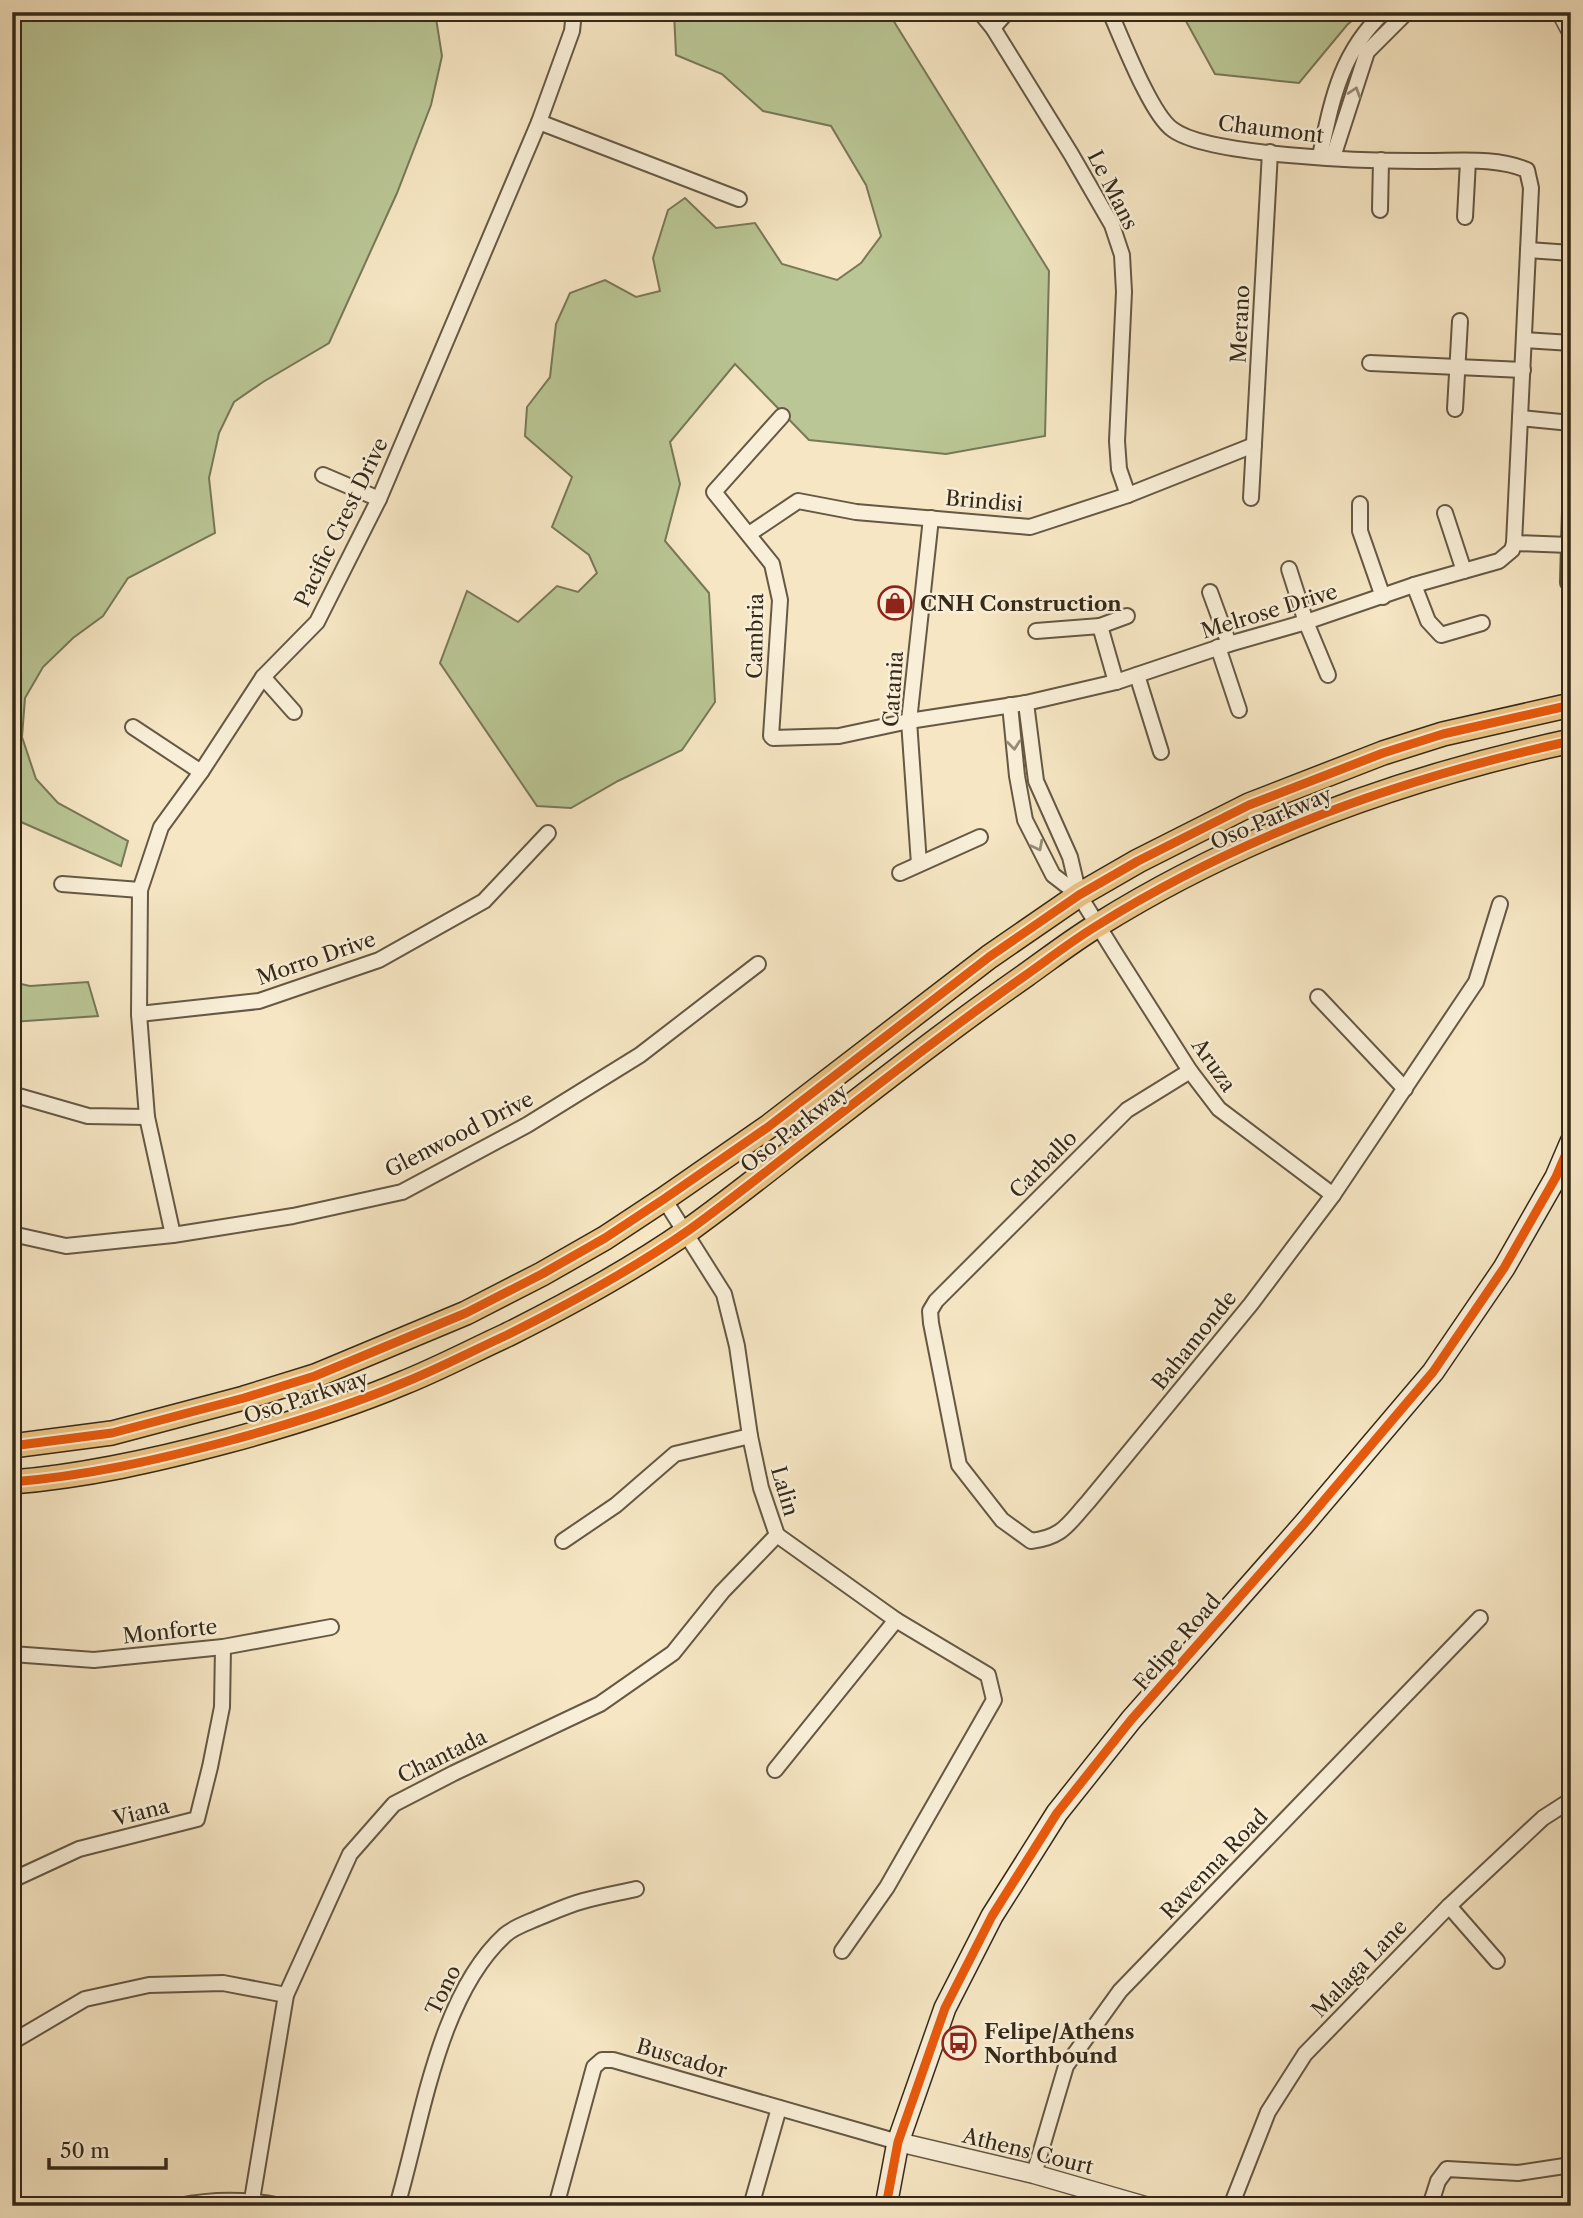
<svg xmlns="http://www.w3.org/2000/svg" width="1583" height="2218" font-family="'Libre Caslon Text',serif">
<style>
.green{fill:#bac695;stroke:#787857;stroke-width:2}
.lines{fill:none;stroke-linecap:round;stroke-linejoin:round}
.minor-casing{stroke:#655844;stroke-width:18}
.tertiary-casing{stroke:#655844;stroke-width:21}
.secondary-casing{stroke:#352919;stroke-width:24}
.primary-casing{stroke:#352919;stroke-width:26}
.minor{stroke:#f9efd8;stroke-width:14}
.tertiary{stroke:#f9efd8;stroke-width:18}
.secondary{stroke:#f9efd8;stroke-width:21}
.primary{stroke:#ebc382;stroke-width:23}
.cycleway-casing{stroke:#f9efd8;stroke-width:13}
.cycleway{stroke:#e8590c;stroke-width:9}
.oneway{stroke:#978c78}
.labels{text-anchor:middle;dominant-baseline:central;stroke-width:5;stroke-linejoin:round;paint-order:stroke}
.street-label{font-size:21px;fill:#352919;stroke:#f9efd8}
.poi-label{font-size:21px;font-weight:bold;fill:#352919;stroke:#f9efd8;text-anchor:start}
</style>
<rect width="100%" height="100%" fill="#f6e6c3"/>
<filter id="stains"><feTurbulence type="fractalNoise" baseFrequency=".00286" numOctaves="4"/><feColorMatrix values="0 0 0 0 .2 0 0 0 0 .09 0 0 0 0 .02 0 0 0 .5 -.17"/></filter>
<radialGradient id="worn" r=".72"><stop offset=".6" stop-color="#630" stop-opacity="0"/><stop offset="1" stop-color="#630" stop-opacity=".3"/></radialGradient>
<g class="green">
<polygon points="12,12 435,12 442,56 431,105 397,193 329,343 263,382 234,402 219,433 209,478 215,533 128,578 103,616 73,638 43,667 25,698 22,737 36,779 58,803 128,841 121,866 12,818"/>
<polygon points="674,12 888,12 1049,271 1045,436 946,454 809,440 735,364 670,442 680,484 665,541 709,593 715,702 682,750 618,781 571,808 537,806 440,663 467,591 518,622 557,586 578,592 597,573 589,555 552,527 572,477 525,436 527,407 550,377 556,324 570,293 605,280 636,297 660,291 653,258 668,210 685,198 716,228 755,223 782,264 837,280 861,263 881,236 866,185 831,126 763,111 722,74 676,55"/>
<polygon points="1181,12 1362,12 1347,25 1299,83 1215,74"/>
<polygon points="12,982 30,986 88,982 98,1016 12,1022"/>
</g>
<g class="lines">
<defs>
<g id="minor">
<polyline points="980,12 993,28 1071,154 1112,225 1122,255 1124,292 1117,441 1119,469 1128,495"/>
<polyline points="993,28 1007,12"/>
<polyline points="539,122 739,199"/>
<path d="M1320,156C1332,100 1340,53 1384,12"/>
<polyline points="1333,157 1367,52 1407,12"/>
<polyline points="1380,210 1381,160"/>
<polyline points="1465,217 1468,161"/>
<polyline points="1528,250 1571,253"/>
<polyline points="1524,340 1571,343"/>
<polyline points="1370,363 1523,370"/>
<polyline points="1455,409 1460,321"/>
<path d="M782,416L714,492L772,564L780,600L771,736L773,738L839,736L909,721L1026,703L1116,682L1229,644L1306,622L1414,585L1499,561L1512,550L1514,543L1531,188L1527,170C1493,156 1454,162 1417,161C1369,161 1206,156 1172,129C1151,114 1122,39 1110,12"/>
<polyline points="1520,418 1571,423"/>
<polyline points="323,475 379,499"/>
<polyline points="1251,498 1270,152"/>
<polyline points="1360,504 1360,531 1383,597"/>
<polyline points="1445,513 1464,571"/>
<polyline points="749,534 798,501 856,512 1030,527 1128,495 1254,445"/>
<polyline points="1514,543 1569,545 1570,512"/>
<polyline points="1289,569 1306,622 1328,675"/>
<polyline points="1568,583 1569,545"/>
<polyline points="1414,585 1428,621 1441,635 1482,623"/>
<polyline points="1210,592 1229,644"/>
<polyline points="1100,626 1127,616"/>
<polyline points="1036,631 1100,626 1116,682"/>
<polyline points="1218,647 1239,710"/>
<polyline points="1137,675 1161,752"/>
<polyline points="263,677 294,712"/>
<polyline points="1026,703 1036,781 1070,857 1079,895 1115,953 1190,1071 1219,1109 1333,1195"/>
<polyline points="1010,705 1017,776 1025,820 1053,875 1079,895"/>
<polyline points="133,727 201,772"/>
<polyline points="919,864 909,721 931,518"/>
<polyline points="900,873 980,837"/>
<polyline points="62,884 140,890"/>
<polyline points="1318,997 1405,1089"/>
<polyline points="139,1014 259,1001 379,960 484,901 548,833"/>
<path d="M1190,1071L1127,1110L936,1301L930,1311L931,1323L959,1465L1002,1520L1031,1541C1063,1537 1068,1524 1088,1502L1251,1304L1333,1195L1476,982L1500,904"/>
<polyline points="12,1091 15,1095 88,1116 147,1117"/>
<polyline points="664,1199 724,1294 737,1346 750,1436 761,1488 777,1535 896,1620 988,1675 994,1700 887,1887 842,1951"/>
<polyline points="12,1234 66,1246 173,1235 293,1216 402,1192 527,1125 640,1055 758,964"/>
<polyline points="173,1235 147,1117 139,1014 140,890 161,827 201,772 263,677 317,622 379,499 539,122 572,31 574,12"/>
<polyline points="563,1541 616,1505 675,1454 750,1436"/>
<polyline points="12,1654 94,1660 223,1647 331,1627"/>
<polyline points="775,1770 896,1620"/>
<polyline points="12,1880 79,1849 197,1819 210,1767 222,1707 223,1647"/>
<polyline points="1449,1906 1497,1961"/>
<polyline points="12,2042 85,1999 149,1985 223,1983 286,1995"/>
<polyline points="1034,2174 1066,2066 1120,1991 1480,1618"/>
<polyline points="252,2200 286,1995 350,1854 394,1804 454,1773 600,1704 673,1653 722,1592 777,1535"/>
<path d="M179,2206C212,2199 247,2199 281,2206"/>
<path d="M397,2206C422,2122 438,1996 505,1935C514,1927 527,1923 538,1918C553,1912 568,1905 583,1901C601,1896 618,1893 636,1889"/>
<polyline points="556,2206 594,2067 602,2060 613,2060 898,2142"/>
<polyline points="751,2206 779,2108"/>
<polyline points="1231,2206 1268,2112 1305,2054 1449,1906 1543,1818 1571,1800"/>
<polyline points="1430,2206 1438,2181 1447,2169 1518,2173 1571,2165"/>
</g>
<g id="tertiary">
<polyline points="1561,12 1571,31"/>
<polyline points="898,2142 1034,2174 1145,2206"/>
</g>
<polyline id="secondary" points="886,2206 898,2142 945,2008 992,1916 1057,1813 1131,1720 1304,1524 1433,1372 1504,1268 1556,1177 1571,1142"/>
<g id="primary">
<polyline points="12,1446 112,1433 244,1398 315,1376 466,1313 542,1274 605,1238 664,1199 768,1127 989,957 1079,895 1138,861 1249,805 1383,753 1443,734 1571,705"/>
<path d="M12,1482C86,1476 157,1460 228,1441C287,1425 346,1407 403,1383C438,1369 472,1351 507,1335C569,1304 632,1270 689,1230C735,1197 778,1162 822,1128C889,1076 956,1024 1026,975C1050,958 1073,940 1098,925C1242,835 1405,777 1571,741"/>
</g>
</defs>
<use href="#minor" class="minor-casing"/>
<use href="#tertiary" class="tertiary-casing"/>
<use href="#secondary" class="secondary-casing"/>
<use href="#primary" class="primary-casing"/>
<use href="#minor" class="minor"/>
<use href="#tertiary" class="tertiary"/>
<use href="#secondary" class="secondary"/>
<use href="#primary" class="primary"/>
<defs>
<g id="cycleway">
<polyline points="12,1446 112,1433 244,1398 315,1376 466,1313 542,1274 605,1238 664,1199 768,1127 989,957 1079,895 1138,861 1249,805 1383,753 1443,734 1571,705"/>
<path d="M12,1482C86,1476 157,1460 228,1441C287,1425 346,1407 403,1383C438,1369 472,1351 507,1335C569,1304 632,1270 689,1230C735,1197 778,1162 822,1128C889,1076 956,1024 1026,975C1050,958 1073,940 1098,925C1242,835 1405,777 1571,741"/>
<polyline points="886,2206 898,2142 945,2008 992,1916 1057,1813 1131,1720 1304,1524 1433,1372 1504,1268 1556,1177 1571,1142"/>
</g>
</defs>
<use href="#cycleway" class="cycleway-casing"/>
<use href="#cycleway" class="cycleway"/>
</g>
<defs><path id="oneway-chevron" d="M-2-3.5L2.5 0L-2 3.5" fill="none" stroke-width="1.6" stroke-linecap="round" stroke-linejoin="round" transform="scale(1.75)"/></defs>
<g class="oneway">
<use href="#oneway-chevron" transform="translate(1355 92) rotate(-72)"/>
<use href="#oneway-chevron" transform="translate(1014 745) rotate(84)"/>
<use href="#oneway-chevron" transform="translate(1038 846) rotate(63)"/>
</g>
<defs>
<symbol id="shop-ring" viewBox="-11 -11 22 22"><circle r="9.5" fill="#f9efd8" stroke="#8f2418" stroke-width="1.5"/><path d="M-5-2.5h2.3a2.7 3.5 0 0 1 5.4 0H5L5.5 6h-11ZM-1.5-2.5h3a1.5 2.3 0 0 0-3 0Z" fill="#8f2418"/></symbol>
<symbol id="bus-ring" viewBox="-11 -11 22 22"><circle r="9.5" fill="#f9efd8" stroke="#8f2418" stroke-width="1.5"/><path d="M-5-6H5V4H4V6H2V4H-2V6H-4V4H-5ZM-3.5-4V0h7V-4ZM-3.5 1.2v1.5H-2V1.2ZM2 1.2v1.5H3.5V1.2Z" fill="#8f2418"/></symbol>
</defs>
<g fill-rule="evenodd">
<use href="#shop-ring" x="876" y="584" width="38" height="38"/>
<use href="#bus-ring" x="940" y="2024" width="38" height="38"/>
</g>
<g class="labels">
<g class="street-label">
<text transform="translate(1271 129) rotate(7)">Chaumont</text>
<text transform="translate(1113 190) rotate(63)">Le Mans</text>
<text transform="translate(1240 324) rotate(-87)">Merano</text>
<text transform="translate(984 501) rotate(5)">Brindisi</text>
<text transform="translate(341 522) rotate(-64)">Pacific Crest Drive</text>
<text transform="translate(1269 611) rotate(-17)">Melrose Drive</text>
<text transform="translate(755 636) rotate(-89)">Cambria</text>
<text transform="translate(893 689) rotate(-86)">Catania</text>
<text transform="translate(1271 818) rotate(-23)">Oso Parkway</text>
<text transform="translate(316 958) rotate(-19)">Morro Drive</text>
<text transform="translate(1214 1065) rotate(55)">Aruza</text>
<text transform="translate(794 1128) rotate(-38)">Oso Parkway</text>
<text transform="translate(459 1134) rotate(-27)">Glenwood Drive</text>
<text transform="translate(1043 1164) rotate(-45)">Carballo</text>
<text transform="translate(1194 1340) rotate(-51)">Bahamonde</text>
<text transform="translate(306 1397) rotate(-18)">Oso Parkway</text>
<text transform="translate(785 1491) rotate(74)">Lalin</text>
<text transform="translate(170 1631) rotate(-6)">Monforte</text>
<text transform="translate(1177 1642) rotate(-49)">Felipe Road</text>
<text transform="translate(442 1756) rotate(-26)">Chantada</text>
<text transform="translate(141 1812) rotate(-14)">Viana</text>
<text transform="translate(1214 1864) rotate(-46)">Ravenna Road</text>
<text transform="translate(1359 1968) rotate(-46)">Malaga Lane</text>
<text transform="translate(443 1990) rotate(-64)">Tono</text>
<text transform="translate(682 2058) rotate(16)">Buscador</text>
<text transform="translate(1028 2151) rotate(14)">Athens Court</text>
</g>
<g class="poi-label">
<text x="920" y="603">CNH Construction</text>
<text x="984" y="2031">Felipe/Athens<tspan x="984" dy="24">Northbound</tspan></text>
</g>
</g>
<rect width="1583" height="2218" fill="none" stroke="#f6e6c3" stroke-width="42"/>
<rect x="14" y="14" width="1555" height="2190" fill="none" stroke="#352919" stroke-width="3.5"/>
<rect x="21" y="21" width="1541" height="2176" fill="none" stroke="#352919" stroke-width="2"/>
<path d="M49 2158v10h117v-10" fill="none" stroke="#352919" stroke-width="3.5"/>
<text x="60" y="2158" font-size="21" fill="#352919" stroke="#f9efd8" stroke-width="5" paint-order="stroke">50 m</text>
<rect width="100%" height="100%" filter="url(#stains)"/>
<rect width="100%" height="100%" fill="url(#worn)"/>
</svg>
